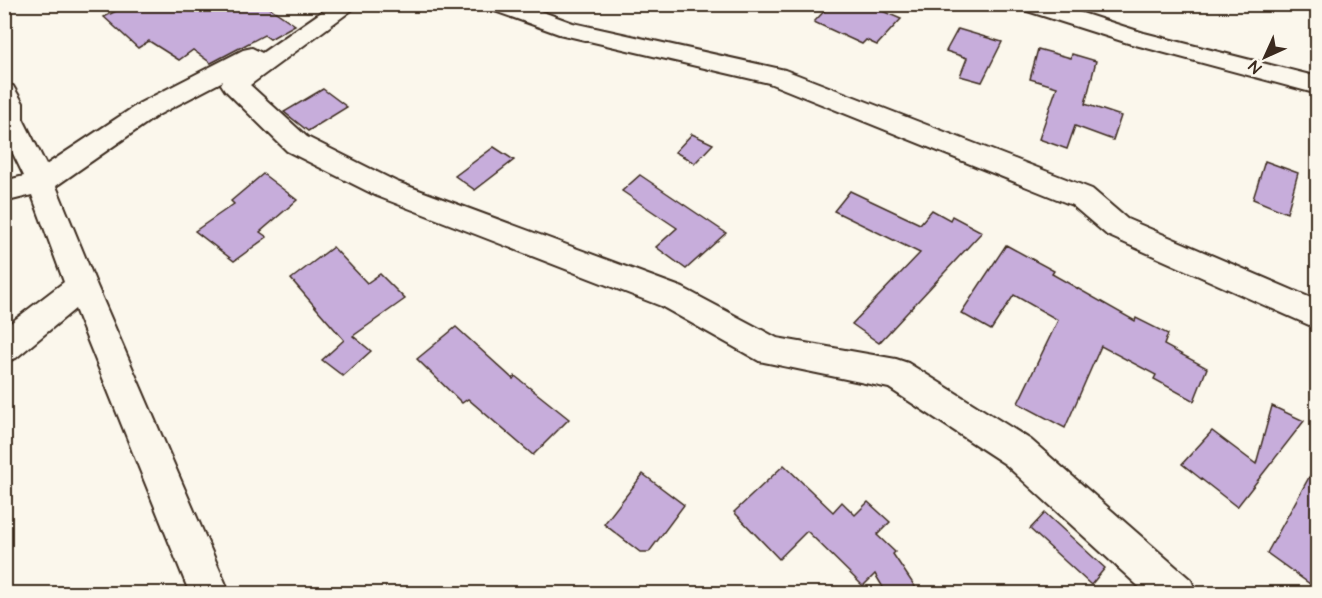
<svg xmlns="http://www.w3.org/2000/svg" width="1322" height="598" font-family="'Architects Daughter',sans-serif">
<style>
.building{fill:#c7addb;stroke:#3b2a1e;stroke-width:1.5}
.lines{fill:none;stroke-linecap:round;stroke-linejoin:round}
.minor-casing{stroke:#3b2a1e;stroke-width:4}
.minor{fill:#fbf7ec;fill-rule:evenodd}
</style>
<rect width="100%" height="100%" fill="#fbf7ec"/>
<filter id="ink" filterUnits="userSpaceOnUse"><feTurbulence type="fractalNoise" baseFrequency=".0167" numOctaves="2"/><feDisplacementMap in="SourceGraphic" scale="12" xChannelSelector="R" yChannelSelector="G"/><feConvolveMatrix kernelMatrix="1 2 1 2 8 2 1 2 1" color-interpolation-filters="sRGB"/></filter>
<g filter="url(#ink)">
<g class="building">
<polygon points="130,4 264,4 295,25 270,39 264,35 211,63 193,50 179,60 149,41 138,48 104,17"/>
<polygon points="831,4 866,4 901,19 877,45 866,40 862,44 814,22"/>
<polygon points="958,29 1002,42 982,82 960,76 967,58 946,51"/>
<polygon points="1038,49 1071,58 1072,54 1096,61 1085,104 1121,116 1113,140 1075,126 1067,149 1039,139 1057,87 1030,79"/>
<polygon points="323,89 347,107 308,131 284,112"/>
<polygon points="692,134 713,144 695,163 675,152"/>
<polygon points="494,147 514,160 475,190 455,176"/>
<polygon points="1265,161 1298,173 1287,213 1253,199"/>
<polygon points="263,174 297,200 260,232 267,237 234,261 195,231 234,204 231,201"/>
<polygon points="640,175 726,233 686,269 656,247 677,228 622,191"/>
<polygon points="850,191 920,224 932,210 950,220 952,216 982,232 879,343 852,324 920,253 834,211"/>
<polygon points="1006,245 1054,271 1052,274 1135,321 1136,318 1168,334 1164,345 1207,368 1194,401 1154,379 1156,375 1101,346 1065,428 1018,403 1058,320 1014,295 991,330 961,313"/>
<polygon points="333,247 367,283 380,274 405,299 353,336 371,351 343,376 322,360 344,340 291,279"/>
<polygon points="456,327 513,379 515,376 569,419 533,455 468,399 462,403 417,359"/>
<polygon points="1272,406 1304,421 1237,507 1182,464 1212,431 1256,464"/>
<polygon points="1317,463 1317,589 1267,553"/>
<polygon points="784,465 833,512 842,502 855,515 868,502 890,522 877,535 895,552 893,554 920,594 887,594 875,574 863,586 807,531 779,559 734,512"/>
<polygon points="643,474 684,505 649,552 640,552 604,524"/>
<polygon points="1045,513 1105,568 1091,585 1030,529"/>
</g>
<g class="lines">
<defs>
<g id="minor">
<polygon points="333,4 360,4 250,85 307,137 397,182 683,288 777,338 896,359 908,363 1031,440 1191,580 1197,594 1147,594 1005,464 889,388 759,361 661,306 377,196 287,151 225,90 221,84 223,81 158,115 56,186 97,286 230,594 190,594 75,309 16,358 4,362 4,328 64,282 32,195 4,202 4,181 24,176 4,135 4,84 13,86 23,103 23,119 46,165 140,103 243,50 252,48 262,53"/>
<polygon points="486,4 521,4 573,23 785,70 1092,189 1127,219 1318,301 1318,329 1107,235 1072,205 769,83 559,34 489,9"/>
<polygon points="1018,4 1054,4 1144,33 1318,77 1318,94 1128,43 1021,9"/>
</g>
</defs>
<use href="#minor" class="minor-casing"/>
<use href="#minor" class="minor"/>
</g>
</g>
<rect width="1322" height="598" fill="none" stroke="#fbf7ec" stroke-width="24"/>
<rect x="12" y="12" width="1298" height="574" fill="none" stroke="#3b2a1e" stroke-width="2" filter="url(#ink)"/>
<g transform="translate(1265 57) rotate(225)" stroke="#fbf7ec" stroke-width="4.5" paint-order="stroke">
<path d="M0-4.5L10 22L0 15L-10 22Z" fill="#3b2a1e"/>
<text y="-9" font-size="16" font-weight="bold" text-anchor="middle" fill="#3b2a1e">N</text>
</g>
</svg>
